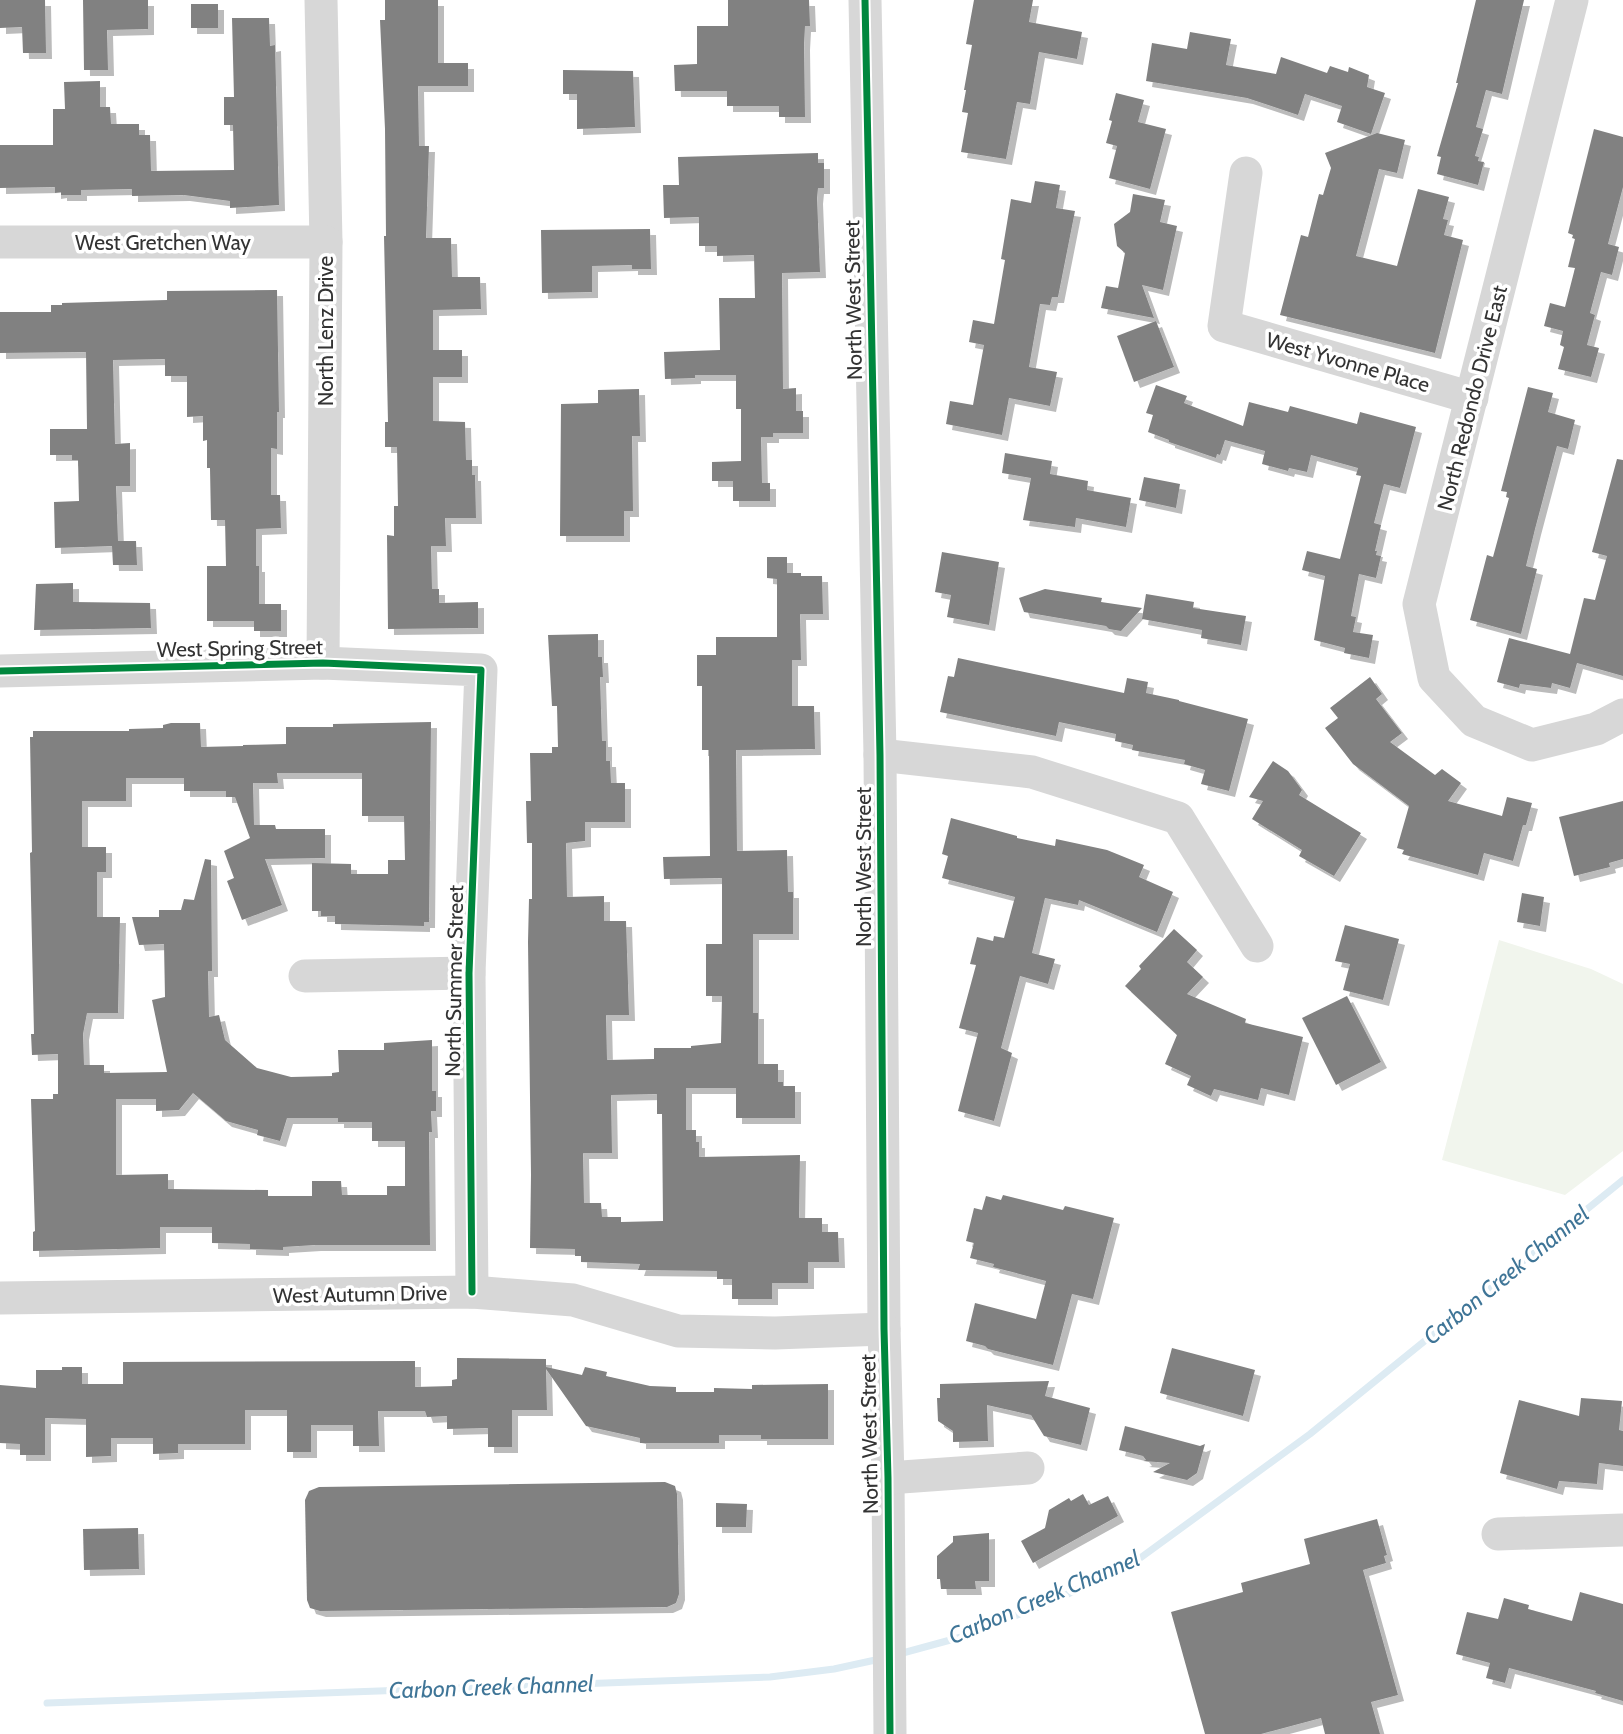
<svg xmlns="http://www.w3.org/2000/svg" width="1623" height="1734" font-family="Cabin,sans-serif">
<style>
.park{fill:#f1f5ed}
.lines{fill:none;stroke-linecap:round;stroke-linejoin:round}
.stream{stroke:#ddebf3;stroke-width:7}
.building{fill:#818181;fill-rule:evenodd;filter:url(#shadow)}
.minor{stroke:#d7d7d7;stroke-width:33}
.cycleway-casing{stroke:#fff;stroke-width:11}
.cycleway{stroke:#00873e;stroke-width:7}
.labels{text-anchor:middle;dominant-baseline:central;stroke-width:7;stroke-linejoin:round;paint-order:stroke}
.street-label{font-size:21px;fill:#333;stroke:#fff}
.water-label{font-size:23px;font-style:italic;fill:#3f7597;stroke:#fff}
</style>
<defs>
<filter id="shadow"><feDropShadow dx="6" dy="6" stdDeviation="0" flood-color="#0004"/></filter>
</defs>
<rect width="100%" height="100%" fill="#fff"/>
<polygon class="park" points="1499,940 1591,969 1623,984 1623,1151 1565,1195 1442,1160"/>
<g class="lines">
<g class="stream">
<polyline points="899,1654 965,1636 1055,1600 1132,1564 1310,1434 1623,1180"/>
<polyline points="47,1703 770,1677 834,1669 880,1659"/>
</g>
</g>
<g class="building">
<polygon points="0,0 45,0 46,53 23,53 22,27 0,28"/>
<polygon points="83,0 148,0 148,29 107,30 108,70 84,70"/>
<polygon points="385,0 438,0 438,63 468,63 468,86 418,86 419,146 429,146 426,238 451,238 452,277 480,277 481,309 433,310 433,350 462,350 462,377 433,377 433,421 465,422 466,460 472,460 472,475 475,475 476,518 445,518 446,546 431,546 432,589 439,589 439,603 478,602 478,628 388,629 387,535 394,536 394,506 398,506 397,447 385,447 385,422 388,422 384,236 386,236 385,129 380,20 385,20"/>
<polygon points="728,0 809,0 810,26 805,26 804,44 805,117 779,117 779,106 727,106 727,91 675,91 674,65 697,64 697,26 728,26"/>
<polygon points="974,0 1033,0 1029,22 1082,32 1077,59 1039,52 1030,104 1017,102 1006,159 961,152 968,113 962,112 966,90 964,90 972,45 966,44"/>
<polygon points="1476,0 1524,0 1502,94 1486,90 1476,127 1483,129 1475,156 1479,157 1478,161 1484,162 1478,185 1437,174 1441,157 1437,156 1458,83 1456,83"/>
<rect x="191" y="4" width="27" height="24"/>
<polygon points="232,18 269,18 270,46 275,45 279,205 230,208 230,201 184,195 132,196 132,189 81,190 81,195 61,195 61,192 55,193 55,187 0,188 0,145 53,145 53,109 65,109 64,82 100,81 100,107 110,107 111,124 139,124 139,135 150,135 151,171 234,170 233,125 224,125 224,97 234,97"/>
<polygon points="1190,32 1231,39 1226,65 1276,74 1281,57 1327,73 1330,66 1348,72 1349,67 1369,75 1367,87 1385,93 1371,134 1337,122 1342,106 1305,94 1298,115 1247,98 1146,81 1152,43 1187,49"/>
<polygon points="563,70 633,71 635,127 577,129 577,94 563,94"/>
<polygon points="1116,93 1144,100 1138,122 1166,129 1150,189 1109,178 1117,146 1106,143 1112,121 1109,120"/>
<polygon points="1594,129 1623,137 1623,187 1608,244 1619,247 1612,275 1601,272 1590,313 1595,315 1587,345 1599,348 1591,377 1558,369 1564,347 1560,345 1563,331 1544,326 1550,303 1565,307 1575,268 1568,267 1575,239 1572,238 1573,235 1568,233"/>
<polygon points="1377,133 1405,140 1397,173 1379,169 1356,256 1397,266 1418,189 1449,197 1443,219 1448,220 1444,235 1463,240 1435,353 1280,315 1301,235 1308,237 1319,194 1323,195 1331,168 1325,153"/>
<polygon points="818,153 818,163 824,163 824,188 818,188 817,198 820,272 782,273 783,389 796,388 796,411 803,411 803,433 773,433 773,437 761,437 762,483 770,483 770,501 733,501 733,481 712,481 712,462 741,461 741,409 736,409 736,375 695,375 695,378 665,379 664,352 720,350 719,298 755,298 754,255 717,256 717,246 699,246 699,217 664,218 663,185 679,185 678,157"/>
<polygon points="1035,181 1060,185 1056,208 1075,211 1058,297 1052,297 1050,305 1040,304 1029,367 1057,372 1050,406 1009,398 1002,435 946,424 950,401 973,405 984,345 969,342 973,320 994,324 1005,260 1001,259 1011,199 1031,203"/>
<polygon points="1133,194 1165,200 1160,222 1177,226 1163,290 1142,285 1154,318 1101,308 1106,286 1118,288 1125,253 1117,246 1114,224 1130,212"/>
<polygon points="650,229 651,269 632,269 632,265 592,266 592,292 542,293 541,230"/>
<polygon points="277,290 279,412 277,412 277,449 271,448 271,495 280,495 281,528 256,529 256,566 259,566 259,604 281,604 281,631 254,631 254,621 207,621 207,566 226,566 225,520 211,520 210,468 207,468 207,440 203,441 203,416 187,417 187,376 165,376 165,359 113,360 115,444 130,443 130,486 116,486 118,541 136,541 137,565 113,565 112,546 55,548 54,502 79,501 78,460 72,460 72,455 50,455 50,429 87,429 86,352 0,353 0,312 51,312 51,305 62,305 62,303 167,300 167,291"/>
<polygon points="1156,321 1174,367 1134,382 1117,336"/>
<polygon points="1156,385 1187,396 1184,403 1243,426 1249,402 1288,412 1290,406 1357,424 1360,412 1416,427 1400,488 1384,484 1374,523 1381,525 1375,551 1377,551 1376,555 1381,556 1376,578 1359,574 1351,616 1356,617 1353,632 1373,635 1369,658 1344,653 1345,648 1314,640 1325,576 1302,570 1307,551 1340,559 1361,476 1356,475 1358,468 1311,455 1307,472 1289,468 1288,471 1262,464 1265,451 1225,440 1220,455 1217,454 1216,458 1169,442 1169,440 1148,432 1153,415 1146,413"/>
<polygon points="1528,387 1553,393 1548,412 1575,420 1568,449 1557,446 1535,529 1526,566 1537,569 1521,634 1470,620 1487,555 1493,557 1509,498 1506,497 1507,492 1501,491"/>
<polygon points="639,389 640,436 632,436 633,511 624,511 624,536 560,536 561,404 598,403 598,390"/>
<polygon points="1005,453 1052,461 1050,474 1088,481 1087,490 1131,498 1126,527 1076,518 1075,527 1023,520 1031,478 1002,473"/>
<polygon points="1617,459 1623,460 1623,676 1577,663 1570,688 1552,683 1551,688 1520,684 1519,688 1497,682 1509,638 1570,654 1584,598 1595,600 1607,556 1592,552"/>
<polygon points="1144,477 1180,484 1176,508 1139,500"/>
<polygon points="942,552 999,562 989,625 947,617 951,595 935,592"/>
<path d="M767,557H787V573H801V576H822L823,614H800L801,660H792V706H814L815,749L736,750L737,851L787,850L788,892H793V934H753V1013H758V1064H778V1082H783V1086H795V1118H736V1088H686V1130H696V1142H699V1157L800,1155L799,1218H822V1232H838L839,1262H808V1283H772V1299H732V1279H717V1271L638,1270L640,1264L581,1262V1256H575V1249L530,1248L531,1175L528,942L529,899H532V843H527L526,801H531L530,753H552V747H558L557,706H552L548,635L598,634V657H602L603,677H600L602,741H606V761H610L611,783H625V822H585V841L566,843L567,897L604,896V921H626L629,1015H606L607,1060L654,1059V1048H691V1046L721,1043L722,996H706V944H722V878L664,879L663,857L710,856L709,750H702V686H697V655H716V637H777V579L767,578ZM657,1094V1114H662L663,1221L621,1222V1217H602L601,1203H584L583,1153H612L611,1095Z"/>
<polygon points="73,583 73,602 150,603 151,628 34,630 36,584"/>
<polygon points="1045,589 1102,598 1101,602 1142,608 1121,631 1109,629 1106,626 1024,612 1019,598"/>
<polygon points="1146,594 1194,602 1193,608 1246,616 1241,645 1201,638 1202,630 1142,619"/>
<polygon points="958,658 1124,693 1127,678 1148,682 1146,693 1179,700 1179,701 1248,719 1229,791 1201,784 1205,770 1184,764 1185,760 1132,750 1133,745 1115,741 1116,734 1059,722 1056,736 940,712 948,676 954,677"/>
<polygon points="1370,677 1382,694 1376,699 1402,733 1390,742 1435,775 1442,769 1461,783 1448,801 1502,816 1507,797 1532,803 1526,825 1523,825 1513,861 1484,853 1478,875 1402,854 1404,850 1397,848 1409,806 1353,764 1325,728 1338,718 1330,708"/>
<path d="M431,722L429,922H424V926L335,924V916H321V911H312V863L351,864V874H388V860H405L404,816H362V773H277L278,783H253L254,825H275L276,829H325V858L265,859L282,905L242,920L227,881L234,878L224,851L250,838L235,797H226V791H184V778H126V801H82V847H106V872H97V917H120L118,1013H87L83,1034L84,1065H104V1073L167,1072L152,1000L165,997L164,944L139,945L132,917H159V910H181L184,899L194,900L205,859L211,860L212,971H208L209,1017L219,1015L225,1040L257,1068L291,1077L332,1076V1073L339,1072L338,1050H384V1043L432,1040V1091H436V1111H431L432,1132H429L430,1245H315L283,1247V1250L250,1249V1244L212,1243V1227H160V1248L33,1251V1232L35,1231L31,1099H53V1094H58V1054L32,1055L31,1034H34L30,853L32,852L30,737H33V731H129V729L163,728V725L171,723H200L201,747L243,746V745L286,744V727H333V724ZM193,1093L226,1121L258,1130L257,1135L280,1141L287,1118H338V1122H372V1141H405V1186H387V1195H342L341,1181H312V1196H268V1190L168,1189V1174L116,1175V1099H156V1111L179,1110Z"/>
<polygon points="1273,761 1288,771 1302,790 1299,795 1361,833 1334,876 1299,856 1302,850 1252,819 1263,801 1249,797"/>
<polygon points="1623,801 1623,859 1609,863 1610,867 1574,876 1559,817"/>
<polygon points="951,818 1017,836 1017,838 1055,846 1056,839 1107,850 1144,865 1139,877 1173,892 1157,932 1079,900 1078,905 1045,898 1032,953 1055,959 1048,984 1020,976 1001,1048 1012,1053 994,1121 958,1111 978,1033 959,1028 976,965 970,964 977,937 993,941 994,936 1004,938 1015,897 942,878 948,856 942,854"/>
<polygon points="1522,893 1544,897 1540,926 1517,922"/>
<polygon points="1345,925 1399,939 1383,1000 1343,990 1350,964 1335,961"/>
<polygon points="1174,929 1197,950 1187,962 1203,977 1187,994 1246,1019 1245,1023 1303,1037 1289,1095 1261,1088 1258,1100 1214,1089 1211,1096 1187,1085 1191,1076 1165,1064 1177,1035 1125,986 1141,969 1139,966"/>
<polygon points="1347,996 1381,1062 1336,1085 1302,1018"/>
<polygon points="1003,1195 1063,1210 1065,1206 1114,1218 1093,1299 1072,1294 1053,1365 988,1349 985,1346 966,1341 975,1303 1036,1319 1046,1281 993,1267 994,1264 970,1258 974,1243 966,1241 974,1208 982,1210 986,1196 1001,1200"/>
<polygon points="1172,1348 1255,1370 1243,1416 1160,1393"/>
<polygon points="457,1358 546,1359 546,1367 582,1375 585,1367 607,1372 606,1376 650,1386 676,1387 676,1392 714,1392 714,1388 752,1389 752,1385 828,1384 828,1439 761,1439 761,1435 719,1435 719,1443 640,1443 640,1438 586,1426 546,1369 547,1410 512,1410 512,1447 488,1447 488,1428 447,1429 447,1416 427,1417 425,1411 378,1411 379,1446 353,1446 353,1425 311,1425 311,1452 287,1452 287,1410 245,1410 245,1444 178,1444 178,1453 153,1454 153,1438 111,1438 111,1456 86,1457 86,1419 45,1418 45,1455 20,1455 20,1444 0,1443 0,1385 36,1388 36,1370 62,1370 62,1367 82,1367 82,1384 123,1384 123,1362 415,1361 415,1387 452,1386 452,1380 457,1379"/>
<polygon points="1049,1381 1045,1396 1090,1408 1081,1445 1044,1436 1031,1415 987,1405 988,1441 953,1442 953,1431 938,1421 937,1398 940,1398 940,1384"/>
<polygon points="1581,1398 1622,1401 1619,1430 1623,1431 1623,1466 1599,1463 1597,1484 1559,1481 1557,1489 1500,1473 1519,1400 1579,1416"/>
<polygon points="1125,1426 1200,1446 1205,1444 1197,1473 1187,1480 1153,1472 1170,1463 1143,1461 1146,1460 1143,1456 1119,1450"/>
<polygon points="665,1482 675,1486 677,1494 679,1594 676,1603 667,1607 320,1611 310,1608 307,1600 305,1500 309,1491 319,1487"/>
<polygon points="1083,1494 1089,1505 1108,1496 1118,1516 1033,1563 1021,1541 1045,1528 1049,1510 1069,1498 1071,1501"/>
<polygon points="716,1503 747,1504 746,1527 716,1527"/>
<polygon points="1377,1519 1387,1555 1384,1556 1386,1563 1363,1570 1398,1695 1371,1702 1380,1734 1325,1734 1321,1718 1261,1734 1205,1734 1171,1612 1243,1592 1241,1583 1310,1564 1304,1539"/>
<polygon points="138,1528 139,1569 84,1570 83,1529"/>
<polygon points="989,1533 989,1581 975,1581 976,1589 941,1589 940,1579 937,1579 937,1556 953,1542 953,1536"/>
<polygon points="1580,1592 1623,1604 1623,1701 1595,1693 1596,1691 1509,1668 1505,1683 1486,1678 1490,1663 1456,1654 1467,1612 1498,1619 1504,1598 1529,1605 1528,1609 1572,1621"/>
</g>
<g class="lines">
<g class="minor">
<polyline points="321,0 326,242 323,663"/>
<polyline points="865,0 880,755 884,1329 888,1478 890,1734"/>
<polyline points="1572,0 1419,604 1434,678 1474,721 1532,745 1596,729 1623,715"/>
<polyline points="1246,173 1224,326 1472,398"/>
<polyline points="0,242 326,242"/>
<polyline points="0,671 323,663 481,670 469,973 472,1292"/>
<polyline points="880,755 1032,772 1178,818 1257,946"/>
<polyline points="305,976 469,973"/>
<polyline points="0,1298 472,1292 573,1300 678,1331 775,1333 884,1329"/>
<polyline points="888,1478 1028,1468"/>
<polyline points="1498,1534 1623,1530"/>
</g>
<defs>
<g id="cycleway">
<polyline points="865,0 880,755 884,1329 888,1478 890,1734"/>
<polyline points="0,671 323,663 481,670 469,973 472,1292"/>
</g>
</defs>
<use href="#cycleway" class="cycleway-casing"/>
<use href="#cycleway" class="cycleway"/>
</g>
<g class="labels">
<g class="street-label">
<text x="163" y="242">West Gretchen Way</text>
<text transform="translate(853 300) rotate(-91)">North West Street</text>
<text transform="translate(325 331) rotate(-90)">North Lenz Drive</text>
<text transform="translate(1348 362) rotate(16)">West Yvonne Place</text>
<text transform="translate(1472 398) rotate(-76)">North Redondo Drive East</text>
<text transform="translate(240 648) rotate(-1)">West Spring Street</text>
<text transform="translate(863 867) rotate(-90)">North West Street</text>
<text transform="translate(454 981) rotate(-89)">North Summer Street</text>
<text transform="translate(360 1294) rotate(-1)">West Autumn Drive</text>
<text transform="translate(869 1434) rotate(-91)">North West Street</text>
</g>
<g class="water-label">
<text transform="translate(1506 1275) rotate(-39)">Carbon Creek Channel</text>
<text transform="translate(1044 1597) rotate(-23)">Carbon Creek Channel</text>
<text transform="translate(491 1687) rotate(-2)">Carbon Creek Channel</text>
</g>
</g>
</svg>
